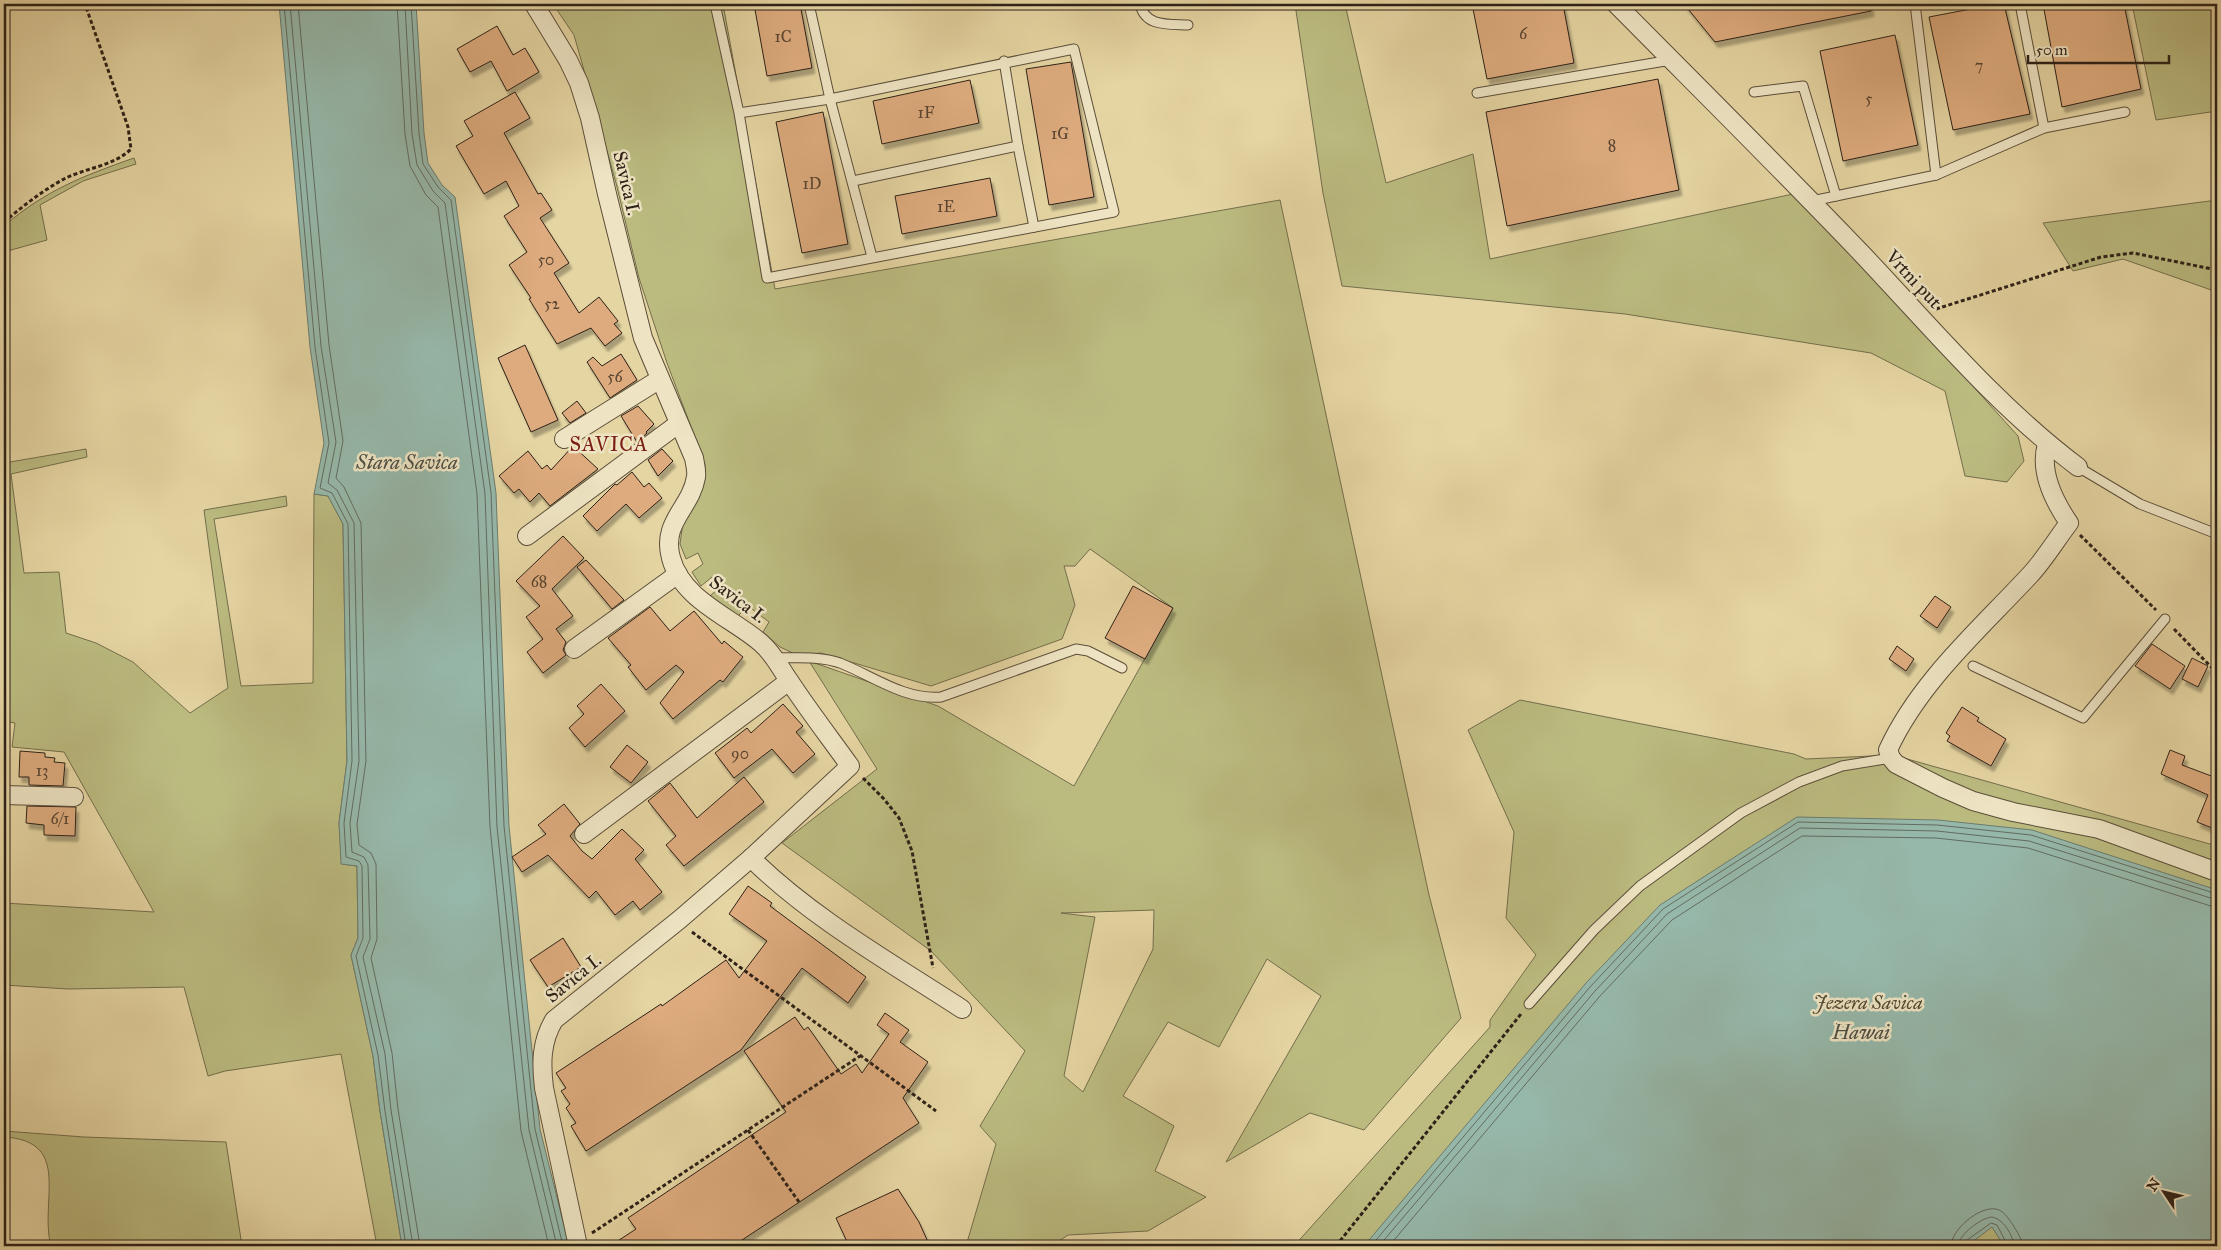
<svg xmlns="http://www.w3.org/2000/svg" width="2221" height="1250" font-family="'IM FELL Great Primer',serif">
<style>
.green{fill:#bbbb80;stroke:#746e4c;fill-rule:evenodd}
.water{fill:#96b8aa;stroke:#6c7c70}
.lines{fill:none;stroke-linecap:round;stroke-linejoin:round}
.shore{stroke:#626c61;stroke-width:1}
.building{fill:#ddab7d;stroke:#2d2118;filter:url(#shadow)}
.service-casing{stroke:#5b4e3a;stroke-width:11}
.minor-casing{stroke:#5b4e3a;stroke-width:20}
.path{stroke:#2d2118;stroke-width:3;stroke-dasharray:4 2.5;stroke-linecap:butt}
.service{stroke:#eee4c3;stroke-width:9}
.minor{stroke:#eee4c3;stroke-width:18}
.labels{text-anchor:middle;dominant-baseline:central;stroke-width:5;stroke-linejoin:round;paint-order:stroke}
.number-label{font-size:16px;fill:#594431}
.street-label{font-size:19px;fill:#2d2118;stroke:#eee4c3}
.park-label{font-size:19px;font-style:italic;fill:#504832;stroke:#eee4c3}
.neighbourhood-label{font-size:20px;letter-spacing:1px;fill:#7a1f14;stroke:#eee4c3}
.water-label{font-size:20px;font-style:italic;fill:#4c4e44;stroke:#eee4c3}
</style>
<defs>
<filter id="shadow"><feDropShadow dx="3" dy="5.5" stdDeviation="1" flood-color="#0004"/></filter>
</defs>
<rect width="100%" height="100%" fill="#e5d5a2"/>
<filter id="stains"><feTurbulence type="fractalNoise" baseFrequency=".004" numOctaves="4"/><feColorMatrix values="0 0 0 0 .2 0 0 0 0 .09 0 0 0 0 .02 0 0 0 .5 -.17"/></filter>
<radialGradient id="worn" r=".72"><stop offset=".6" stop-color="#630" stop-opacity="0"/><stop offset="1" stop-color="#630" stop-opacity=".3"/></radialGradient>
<g class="green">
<path d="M553,4H723L775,289L1280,200L1429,895L1461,1018L1364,1130L1310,1113L1226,1162L1321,996L1267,959L1219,1047L1168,1022L1123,1096L1174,1126L1155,1171L1206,1197L1148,1231L1068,1235L1052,1246H966L996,1144L980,1126L1025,1051L931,951L782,843L877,769L809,661L938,706L1074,786L1173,608L1090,549L1075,566H1064L1075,605L1062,639L931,686L821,653L797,655L780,647L763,632L769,622L748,606L738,616L722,607L710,596L720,587L712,577L701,586L692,572L703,564L698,553L686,559L680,544L683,522L704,483L705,464L667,363L639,278L616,183L574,35ZM1154,910L1153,949L1083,1092L1064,1076L1095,917L1061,913Z"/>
<polygon points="1295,4 1345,4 1386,183 1473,154 1490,259 1793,194 1903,309 2018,436 2024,461 2007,482 1965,476 1945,391 1871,353 1625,314 1342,286 1323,193"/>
<polygon points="2132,4 2217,4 2217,111 2156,120"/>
<path d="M134,158L136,164L83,181L40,205L47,240L4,252V226C46,190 83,176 134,158Z"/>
<polygon points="2217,200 2217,292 2123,259 2073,271 2043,223"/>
<polygon points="86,449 87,457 11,474 24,573 59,572 66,633 96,643 133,662 190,713 228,688 204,510 286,496 287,506 214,519 241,686 313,683 314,494 328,496 343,524 347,761 339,823 342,864 357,866 358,938 351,955 373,1056 380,1111 402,1246 377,1246 341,1054 225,1071 208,1076 184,987 68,989 4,985 4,903 154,912 64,752 12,747 15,723 4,721 4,463"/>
<polygon points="1520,700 1794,754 1806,759 1893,755 2217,846 2217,1246 1294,1246 1490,1027 1490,1020 1536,955 1506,918 1514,832 1468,730"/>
<path d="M4,1131L84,1137L226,1142L242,1246H51C39,1201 73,1141 4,1137Z"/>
</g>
<g class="water">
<polygon points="279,4 416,4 424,133 428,163 442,185 455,197 496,493 509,826 540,1129 569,1246 402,1246 380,1111 373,1056 351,955 358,938 357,866 341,864 339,823 347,761 343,524 328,496 314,494 324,443 310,347"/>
<polygon points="1797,817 1938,820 2032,830 2217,890 2217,1246 2004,1246 1992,1227 1967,1246 1364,1246 1586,983 1660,905"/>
</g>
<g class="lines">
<g class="shore">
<polyline points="284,4 315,347 329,443 320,488 332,493 348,524 352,761 344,823 346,857 359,861 362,866 363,938 356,956 378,1055 385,1111 406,1246"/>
<polyline points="290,4 321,346 336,442 328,483 337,490 354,523 359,761 350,823 352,852 364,857 368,865 370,939 363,957 385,1054 391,1110 413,1246"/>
<polyline points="298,4 329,345 343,441 336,478 344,487 361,523 366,761 357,824 359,845 371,853 376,864 377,939 371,958 392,1053 398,1109 420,1246"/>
<polyline points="397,4 405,134 410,166 426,195 438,207 477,494 490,827 521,1131 549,1246"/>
<polyline points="405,4 412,134 417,165 433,191 445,203 485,494 497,827 529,1130 557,1246"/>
<polyline points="411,4 419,133 423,164 438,187 451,200 491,493 504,826 535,1129 563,1246"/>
<polyline points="1371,1246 1590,987 1663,909 1798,822 1937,825 2031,835 2217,894"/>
<polyline points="1379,1246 1595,991 1667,914 1800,828 1937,831 2029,841 2217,900"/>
<polyline points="1389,1246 1600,996 1672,920 1802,836 1936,838 2028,848 2217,908"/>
<path d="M1951,1246C1951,1230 1979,1206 1996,1209C2004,1211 2008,1218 2013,1225C2017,1232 2022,1238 2022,1246"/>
<path d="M1958,1246C1959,1234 1980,1219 1991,1217C2003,1218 2013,1235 2014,1246"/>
<polyline points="1965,1246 1967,1240 1991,1223 1997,1225 2008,1246"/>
</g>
</g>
<g class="building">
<polygon points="754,4 800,4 812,68 767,76"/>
<polygon points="1472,4 1563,4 1574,63 1487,79"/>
<polygon points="1684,4 1870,4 1871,11 1715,42"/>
<polygon points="1997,4 2004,4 2030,114 1953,130 1929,17"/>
<polygon points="2043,4 2124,4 2141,89 2062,107"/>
<polygon points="497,26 513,55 525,48 539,72 507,91 491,61 470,72 457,49"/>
<polygon points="1895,35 1918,145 1843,161 1820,51"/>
<polygon points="1071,62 1094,197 1049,205 1026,69"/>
<polygon points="1658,79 1679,190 1507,226 1486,112"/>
<polygon points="970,80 979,123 882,144 873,101"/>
<polygon points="515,92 530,118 504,133 538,194 541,193 552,210 540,218 569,263 554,273 579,313 599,297 618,321 614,324 622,333 605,346 591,328 557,344 529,299 531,298 509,265 527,252 504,216 519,206 506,181 484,194 456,146 473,136 464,121"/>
<polygon points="823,112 848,244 802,253 776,122"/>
<polygon points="990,178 997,216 902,234 895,196"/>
<polygon points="525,345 558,420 531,432 498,358"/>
<polygon points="621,354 637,380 610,398 587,362 593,357 602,366"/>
<polygon points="577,401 586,413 570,423 562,413"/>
<polygon points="638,406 654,424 646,432 647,433 637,442 621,416"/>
<polygon points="573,446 598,469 550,506 539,493 530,502 519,489 514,493 499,476 528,451 542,469 547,465 551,470"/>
<polygon points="662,449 673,461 658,476 648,460"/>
<polygon points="632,472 644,487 649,483 662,498 639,518 626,504 597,531 583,516 615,484 617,485"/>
<polygon points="563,536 584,558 552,589 573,616 556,629 566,642 563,650 566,655 543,673 527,652 543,639 526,617 540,606 516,581"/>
<polygon points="586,560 624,600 612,609 577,567"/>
<polygon points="1133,586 1173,608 1145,659 1105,638"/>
<polygon points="1935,596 1951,607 1937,628 1920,616"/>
<polygon points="650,607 670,631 694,611 722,644 724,641 743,657 723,682 720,680 673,719 660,703 684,672 676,665 646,690 628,667 631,665 608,638"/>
<polygon points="2152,644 2185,666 2170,689 2135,666"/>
<polygon points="1897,646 1914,659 1906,671 1889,659"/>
<polygon points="2192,658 2208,666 2198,687 2182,679"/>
<polygon points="601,684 625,711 585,747 569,728 584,714 577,706"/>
<polygon points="783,704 803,726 796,732 815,754 793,773 772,749 734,778 715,753 747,728 751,733"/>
<polygon points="1962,707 1979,718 1977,721 2006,739 1991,766 1947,741 1950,736 1946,733"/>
<polygon points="627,745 648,762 631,783 610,767"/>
<polygon points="2170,750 2185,756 2182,765 2214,777 2217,773 2217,830 2197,822 2208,795 2161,774"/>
<polygon points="20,751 45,753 45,757 55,758 54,762 65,763 63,786 29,785 29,777 19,777"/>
<polygon points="744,777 764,802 684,866 666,845 676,836 648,801 670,783 697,818"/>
<polygon points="564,804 580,824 570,836 582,851 592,859 622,829 644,850 635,859 662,892 640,910 633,901 615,915 596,891 589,898 548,855 522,872 512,857 546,834 538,825"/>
<polygon points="27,806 76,807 75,836 44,835 44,825 26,823"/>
<polygon points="748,886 772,903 770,906 866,977 848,1003 802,968 741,1050 586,1151 571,1126 576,1123 566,1108 570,1104 561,1091 566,1088 556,1073 661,1004 662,1006 726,960 739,978 767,941 729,914"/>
<polygon points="563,938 581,967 548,987 530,960"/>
<polygon points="885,1013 909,1030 900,1042 928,1062 903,1098 919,1123 733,1246 610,1246 636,1229 628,1218 786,1112 744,1051 795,1017 804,1030 808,1027 841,1074 856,1064 862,1073 889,1034 877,1025"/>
<polygon points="898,1189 919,1222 928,1242 919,1246 849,1246 836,1218"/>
</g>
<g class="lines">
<defs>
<g id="service">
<polyline points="715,4 739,113 767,278 1114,212 1074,49 830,99 739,113"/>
<polyline points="809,4 830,99 872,257"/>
<path d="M1140,4C1145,27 1168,24 1188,25"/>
<polyline points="1915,4 1936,175"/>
<polyline points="2020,4 2044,128"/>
<polyline points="1004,61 1018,146 1034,227"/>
<polyline points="1754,92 1803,86 1836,196"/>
<polyline points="1477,93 1671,60"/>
<polyline points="853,181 1018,146"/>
<polyline points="1812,201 1936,175 2044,128 2125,112"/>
<polyline points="2078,467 2140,504 2217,534"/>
<path d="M776,658C796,658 821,656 840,663C873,676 904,700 941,697L1076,649L1088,651L1122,668"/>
<polyline points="1973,666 2083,718 2165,619"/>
<polyline points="1529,1004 1594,930 1640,886 1741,813 1799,782 1842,766 1891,758"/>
</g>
<g id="minor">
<path d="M534,4L568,60L579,83L590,118L607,194L643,338L694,458C695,464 697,471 696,477C691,508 661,522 671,558C682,600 731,617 761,643C774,654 780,668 790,682C809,711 830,738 850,766L751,858L679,920L554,1020C541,1042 541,1063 544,1088L578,1246"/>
<path d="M1616,4C1698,87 1782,170 1863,255C1932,328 1998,407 2078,467"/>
<polyline points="564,439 660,379"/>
<path d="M2047,444C2039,471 2054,501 2069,523C2056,540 2044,560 2030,575C1980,629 1919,682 1888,750L1891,758L1896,764L1943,788L1973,801L2013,812L2099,829L2217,872"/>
<polyline points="527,536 678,424"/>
<polyline points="574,649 678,574"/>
<polyline points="4,795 74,797"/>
<polyline points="584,834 789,681"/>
<path d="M751,858C812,918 890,962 962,1009"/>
</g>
</defs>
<use href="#service" class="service-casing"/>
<use href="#minor" class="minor-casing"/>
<g class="path">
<path d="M4,222C23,206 42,191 64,179C85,168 114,166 131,149L128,127L85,4"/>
<polyline points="1936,309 2101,257 2133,253 2217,270"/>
<polyline points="2080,535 2156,610"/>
<polyline points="2174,629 2217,673"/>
<polyline points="863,778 884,799 899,818 912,851 933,968"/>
<polyline points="692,932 936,1111"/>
<polyline points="748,1130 799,1202"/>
<polyline points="592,1233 860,1056"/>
<polyline points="1336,1246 1521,1014"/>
</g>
<use href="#service" class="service"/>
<use href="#minor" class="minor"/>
</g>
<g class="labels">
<g class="number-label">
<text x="1523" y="33">6</text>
<text x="783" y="36">1C</text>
<text x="1979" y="65">7</text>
<text x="1869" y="98">5</text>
<text x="926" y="112">1F</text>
<text x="1060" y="133">1G</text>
<text x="1612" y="145">8</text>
<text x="812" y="183">1D</text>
<text x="946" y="206">1E</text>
<text x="546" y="259">50</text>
<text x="552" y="303">52</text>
<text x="615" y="376">56</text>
<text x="539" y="581">68</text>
<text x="740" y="753">90</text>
<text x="42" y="770">13</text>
<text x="60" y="818">6/1</text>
</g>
<g class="street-label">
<text transform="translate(627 183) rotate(77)">Savica I.</text>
<text transform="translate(1914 279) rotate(47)">Vrtni put</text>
<text transform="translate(738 599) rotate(37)">Savica I.</text>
<text transform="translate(573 978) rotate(-39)">Savica I.</text>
</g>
<g class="park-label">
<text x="1868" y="1002">Jezera Savica</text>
</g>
<g class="neighbourhood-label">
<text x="609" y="444">SAVICA</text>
</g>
<g class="water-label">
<text x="407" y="462">Stara Savica</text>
<text x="1861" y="1032">Hawai</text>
</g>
</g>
<rect width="2221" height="1250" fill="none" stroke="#e5d5a2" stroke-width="20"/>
<rect x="5" y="5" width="2211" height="1240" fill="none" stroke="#2d2118" stroke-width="2.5"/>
<rect x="10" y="10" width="2201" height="1230" fill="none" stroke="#2d2118"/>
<g transform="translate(2164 1192) rotate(305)" stroke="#eee4c3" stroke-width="4" paint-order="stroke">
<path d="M0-4L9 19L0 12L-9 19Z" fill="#2d2118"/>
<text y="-8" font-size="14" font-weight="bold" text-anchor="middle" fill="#2d2118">N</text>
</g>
<path d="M2028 55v8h141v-8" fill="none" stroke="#2d2118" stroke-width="2.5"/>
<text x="2036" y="55" font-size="15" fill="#2d2118" stroke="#eee4c3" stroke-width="4" paint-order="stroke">50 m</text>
<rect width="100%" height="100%" filter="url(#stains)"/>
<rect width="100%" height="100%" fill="url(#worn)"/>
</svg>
